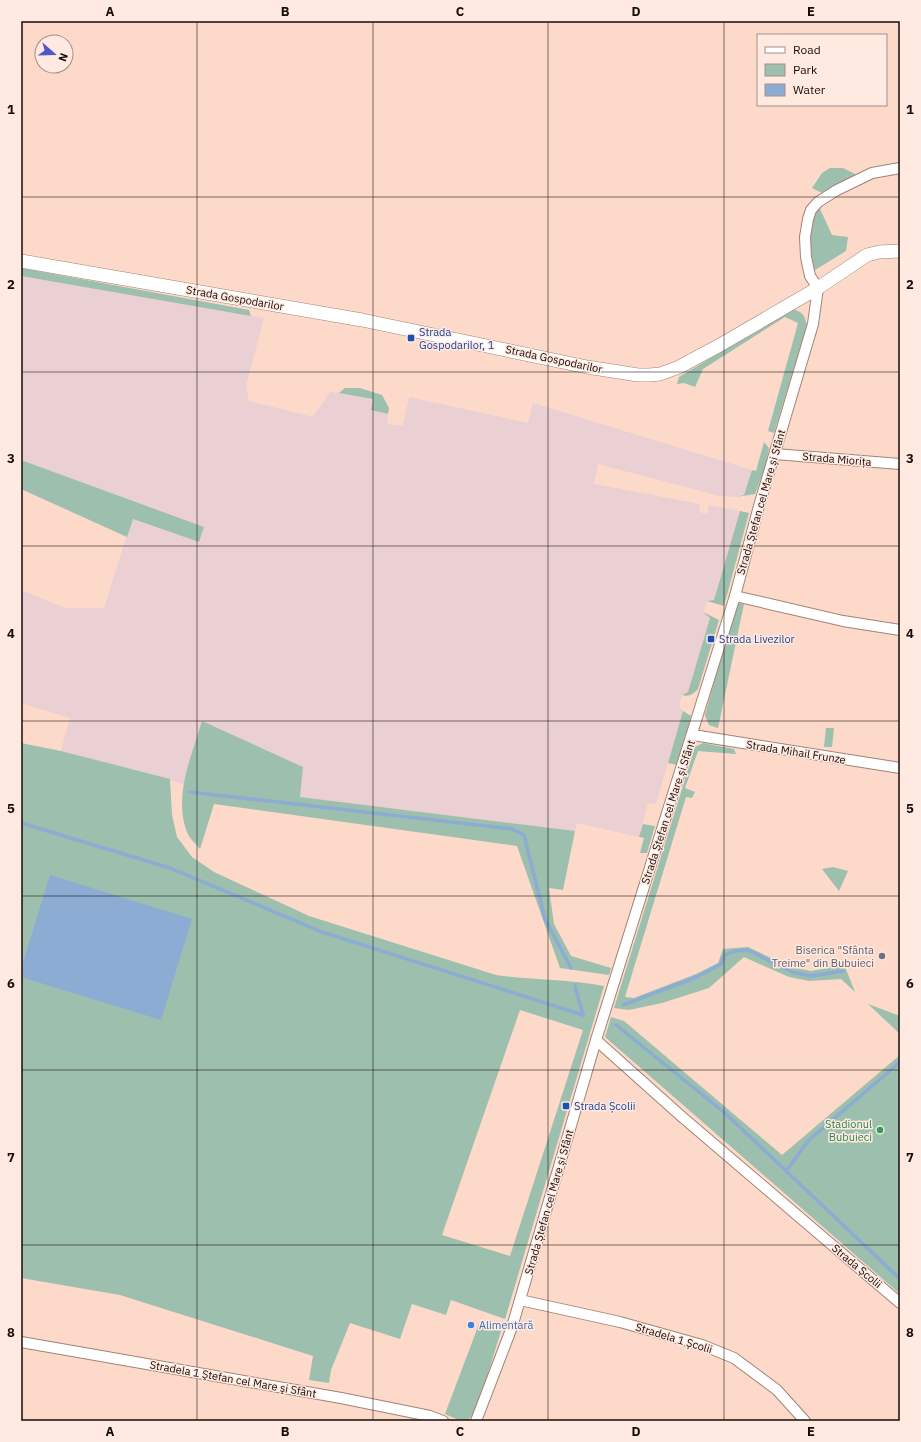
<svg xmlns="http://www.w3.org/2000/svg" width="921" height="1442" font-family="'IBM Plex Sans',sans-serif">
<style>
.industrial{fill:#ead0d2}
.green{fill:#9cbfae;fill-rule:evenodd}
.water{fill:#8cacd4}
.lines{fill:none;stroke-linecap:round;stroke-linejoin:round}
.stream{stroke:#8cacd4;stroke-width:3.5}
.minor-casing{stroke:#a38374;stroke-width:12}
.tertiary-casing{stroke:#a38374;stroke-width:14}
.minor{stroke:#fff;stroke-width:10}
.tertiary{stroke:#fff;stroke-width:13}
.grid{fill:none;stroke:#170c07;stroke-width:1;stroke-opacity:0.55}
.transit-dot{fill:#1a4fb4;stroke:#ffe9e0;stroke-width:1.5}
.worship-dot{fill:#6b7280;stroke:#ffe9e0;stroke-width:1.5}
.leisure-dot{fill:#2e9e5b;stroke:#ffe9e0;stroke-width:1.5}
.shop-dot{fill:#3f7fe0;stroke:#ffe9e0;stroke-width:1.5}
.labels{text-anchor:middle;dominant-baseline:central;stroke-width:3;stroke-linejoin:round;paint-order:stroke}
.street-label{font-size:11px;fill:#170c07;stroke:#ffe9e0}
.transit-label{font-size:11px;fill:#164399;stroke:#ffe9e0;text-anchor:start}
.worship-label{font-size:11px;fill:#5b616d;stroke:#ffe9e0;text-anchor:end}
.leisure-label{font-size:11px;fill:#27864d;stroke:#ffe9e0;text-anchor:end}
.shop-label{font-size:11px;fill:#366cbe;stroke:#ffe9e0;text-anchor:start}
.neatline{fill:none;stroke:#170c07;stroke-width:1.5}
.grid-label{font-size:13px;text-anchor:middle;font-weight:bold;fill:#170c07}
</style>
<rect width="100%" height="100%" fill="#fcd9c9"/>
<polygon class="industrial" points="21,276 264,318 246,386 249,401 313,417 330,392 352,394 373,399 371,410 388,414 387,424 403,426 409,397 528,423 533,403 752,470 744,495 736,497 720,496 598,464 594,484 700,504 699,512 707,514 709,505 740,511 714,600 707,601 703,612 710,618 688,692 682,695 679,706 683,711 656,804 648,803 639,837 577,823 575,831 300,797 202,721 184,784 61,751 70,718 21,703 21,590 65,608 104,608 132,519 199,542 204,527 21,460"/>
<g class="green">
<polygon points="830,168 843,168 857,175 822,193 812,188 822,173"/>
<path d="M820,209L832,235L848,237L846,251L815,270C810,252 807,228 816,211Z"/>
<polygon points="21,268 249,310 251,316 21,276"/>
<path d="M795,310C803,312 805,317 807,325L774,433L768,431L798,323L785,317L703,369L695,387L684,383L677,384L679,377L789,311Z"/>
<polygon points="345,388 360,388 382,395 389,408 388,414 371,410 373,399 339,393"/>
<polygon points="764,442 769,448 766,465 755,494 736,497 744,495 752,470 756,471"/>
<polygon points="21,460 204,527 199,542 133,519 127,537 21,489"/>
<polygon points="740,511 749,513 724,606 707,601 714,600"/>
<polygon points="736,603 744,604 718,728 709,725 705,715"/>
<path d="M703,612L719,620L698,689C693,694 690,697 682,695L688,692L710,618Z"/>
<polygon points="683,711 691,716 677,765 668,763"/>
<path d="M202,721L303,767L300,797L575,831L563,890L549,888L554,924L571,956L611,968L609,975L560,968L517,846L214,804L200,849C196,844 189,838 187,832C173,796 192,755 202,721Z"/>
<polygon points="826,728 834,728 832,747 824,747"/>
<path d="M21,743L61,751L170,779L172,815L177,837L192,857L214,872L309,916L496,975C532,980 569,979 604,986L505,1319L451,1300L446,1315L412,1304L400,1339L350,1323L331,1370L329,1383L309,1380L313,1356L120,1295L21,1278ZM520,1010L583,1030L510,1256L442,1235Z"/>
<polygon points="703,743 734,749 736,754 698,751 685,788 695,792 692,798 686,797 625,997 634,998 696,974 718,963 723,949 748,947 790,967 811,971 839,966 842,959 855,992 841,979 809,981 789,977 744,957 709,988 662,1003 629,1010 614,1008 695,747"/>
<polygon points="643,824 655,826 647,853 640,853 644,838 639,837"/>
<polygon points="833,867 848,871 839,891 822,869"/>
<polygon points="868,1004 900,1016 900,1034"/>
<polygon points="611,1017 624,1021 782,1155 900,1055 900,1294 605,1037"/>
<polygon points="479,1324 501,1331 485,1383 477,1407 468,1421 461,1421 445,1414"/>
</g>
<polygon class="water" points="50,875 192,919 161,1020 21,977 21,969"/>
<g class="lines">
<g class="stream">
<polyline points="190,792 512,829 524,835 545,919 571,968"/>
<polyline points="21,823 170,868 322,932 583,1015"/>
<polyline points="575,986 583,1015"/>
<polyline points="623,1005 697,977 721,964 725,955 735,951 748,950 792,972 812,976 843,971"/>
<polyline points="616,1025 725,1113 900,1279"/>
<polyline points="786,1171 809,1140 900,1062"/>
</g>
<defs>
<g id="minor">
<polyline points="775,454 900,464"/>
<polyline points="735,596 843,621 900,630"/>
<polyline points="693,735 900,768"/>
<polyline points="596,1040 681,1116 900,1303"/>
<polyline points="520,1300 620,1322 702,1345 734,1358 777,1390 805,1421"/>
<polyline points="21,1342 341,1398 430,1416 443,1421"/>
<polyline points="476,1421 512,1327 596,1040 735,596 759,506 813,324 818,288 810,276 806,257 805,237 808,219 811,210 818,202 837,190 872,173 900,168"/>
</g>
<polyline id="tertiary" points="21,261 362,320 587,367 638,375 649,375 660,374 679,367 720,345 818,288 867,255 879,252 900,251"/>
</defs>
<use href="#minor" class="minor-casing"/>
<use href="#tertiary" class="tertiary-casing"/>
<use href="#minor" class="minor"/>
<use href="#tertiary" class="tertiary"/>
</g>
<path class="grid" d="M197,21V1421M373,21V1421M548,21V1421M724,21V1421M21,197H900M21,372H900M21,546H900M21,721H900M21,896H900M21,1070H900M21,1245H900"/>
<g class="transit-dot">
<rect x="407" y="334" width="8" height="8" rx="2"/>
<rect x="707" y="635" width="8" height="8" rx="2"/>
<rect x="562" y="1102" width="8" height="8" rx="2"/>
</g>
<circle class="worship-dot" cx="882" cy="956" r="4"/>
<circle class="leisure-dot" cx="880" cy="1130" r="4"/>
<circle class="shop-dot" cx="471" cy="1325" r="4"/>
<g class="labels">
<g class="street-label">
<text transform="translate(235 298) rotate(10)">Strada Gospodarilor</text>
<text transform="translate(554 359) rotate(12)">Strada Gospodarilor</text>
<text transform="translate(837 459) rotate(5)">Strada Miorița</text>
<text transform="translate(761 502) rotate(-74)">Strada Ștefan cel Mare și Sfânt</text>
<text transform="translate(796 752) rotate(9)">Strada Mihail Frunze</text>
<text transform="translate(668 812) rotate(-72)">Strada Ștefan cel Mare și Sfânt</text>
<text transform="translate(549 1202) rotate(-74)">Strada Ștefan cel Mare și Sfânt</text>
<text transform="translate(857 1266) rotate(40)">Strada Școlii</text>
<text transform="translate(674 1338) rotate(17)">Stradela 1 Școlii</text>
<text transform="translate(233 1379) rotate(10)">Stradela 1 Ştefan cel Mare şi Sfânt</text>
</g>
<g class="transit-label">
<text x="419" y="332">Strada<tspan x="419" dy="13">Gospodarilor, 1</tspan></text>
<text x="719" y="639">Strada Livezilor</text>
<text x="574" y="1106">Strada Școlii</text>
</g>
<g class="worship-label">
<text x="874" y="950">Biserica "Sfânta<tspan x="874" dy="13">Treime" din Bubuieci</tspan></text>
</g>
<g class="leisure-label">
<text x="872" y="1124">Stadionul<tspan x="872" dy="13">Bubuieci</tspan></text>
</g>
<g class="shop-label">
<text x="479" y="1325">Alimentară</text>
</g>
</g>
<rect width="921" height="1442" fill="none" stroke="#ffe9e0" stroke-width="44"/>
<rect x="757" y="34" width="130" height="72" fill="#ffe9e0" stroke="#a29189"/>
<rect x="765" y="47" width="20" height="6" fill="#ffffff" stroke="#a29189"/>
<text x="793" y="54" font-size="12" fill="#170c07">Road</text>
<rect x="765" y="64" width="20" height="12" fill="#9cbfae" stroke="#a29189"/>
<text x="793" y="74" font-size="12" fill="#170c07">Park</text>
<rect x="765" y="84" width="20" height="12" fill="#8cacd4" stroke="#a29189"/>
<text x="793" y="94" font-size="12" fill="#170c07">Water</text>
<g transform="translate(54 54) rotate(110)"><circle r="19" fill="#ffe9e0" stroke="#a29189"/>
<path d="M0-3L7 15L0 10L-7 15Z" fill="#4f57cd"/>
<text y="-6" font-size="11" font-weight="bold" text-anchor="middle" fill="#170c07">N</text>
</g>
<rect x="22" y="22" width="877" height="1398" class="neatline"/>
<g class="grid-label">
<text x="110" y="16">A</text>
<text x="285" y="16">B</text>
<text x="460" y="16">C</text>
<text x="636" y="16">D</text>
<text x="811" y="16">E</text>
<text x="11" y="114">1</text>
<text x="910" y="114">1</text>
<text x="11" y="289">2</text>
<text x="910" y="289">2</text>
<text x="11" y="463">3</text>
<text x="910" y="463">3</text>
<text x="11" y="638">4</text>
<text x="910" y="638">4</text>
<text x="11" y="813">5</text>
<text x="910" y="813">5</text>
<text x="11" y="988">6</text>
<text x="910" y="988">6</text>
<text x="11" y="1162">7</text>
<text x="910" y="1162">7</text>
<text x="11" y="1337">8</text>
<text x="910" y="1337">8</text>
<text x="110" y="1436">A</text>
<text x="285" y="1436">B</text>
<text x="460" y="1436">C</text>
<text x="636" y="1436">D</text>
<text x="811" y="1436">E</text>
</g>
</svg>
